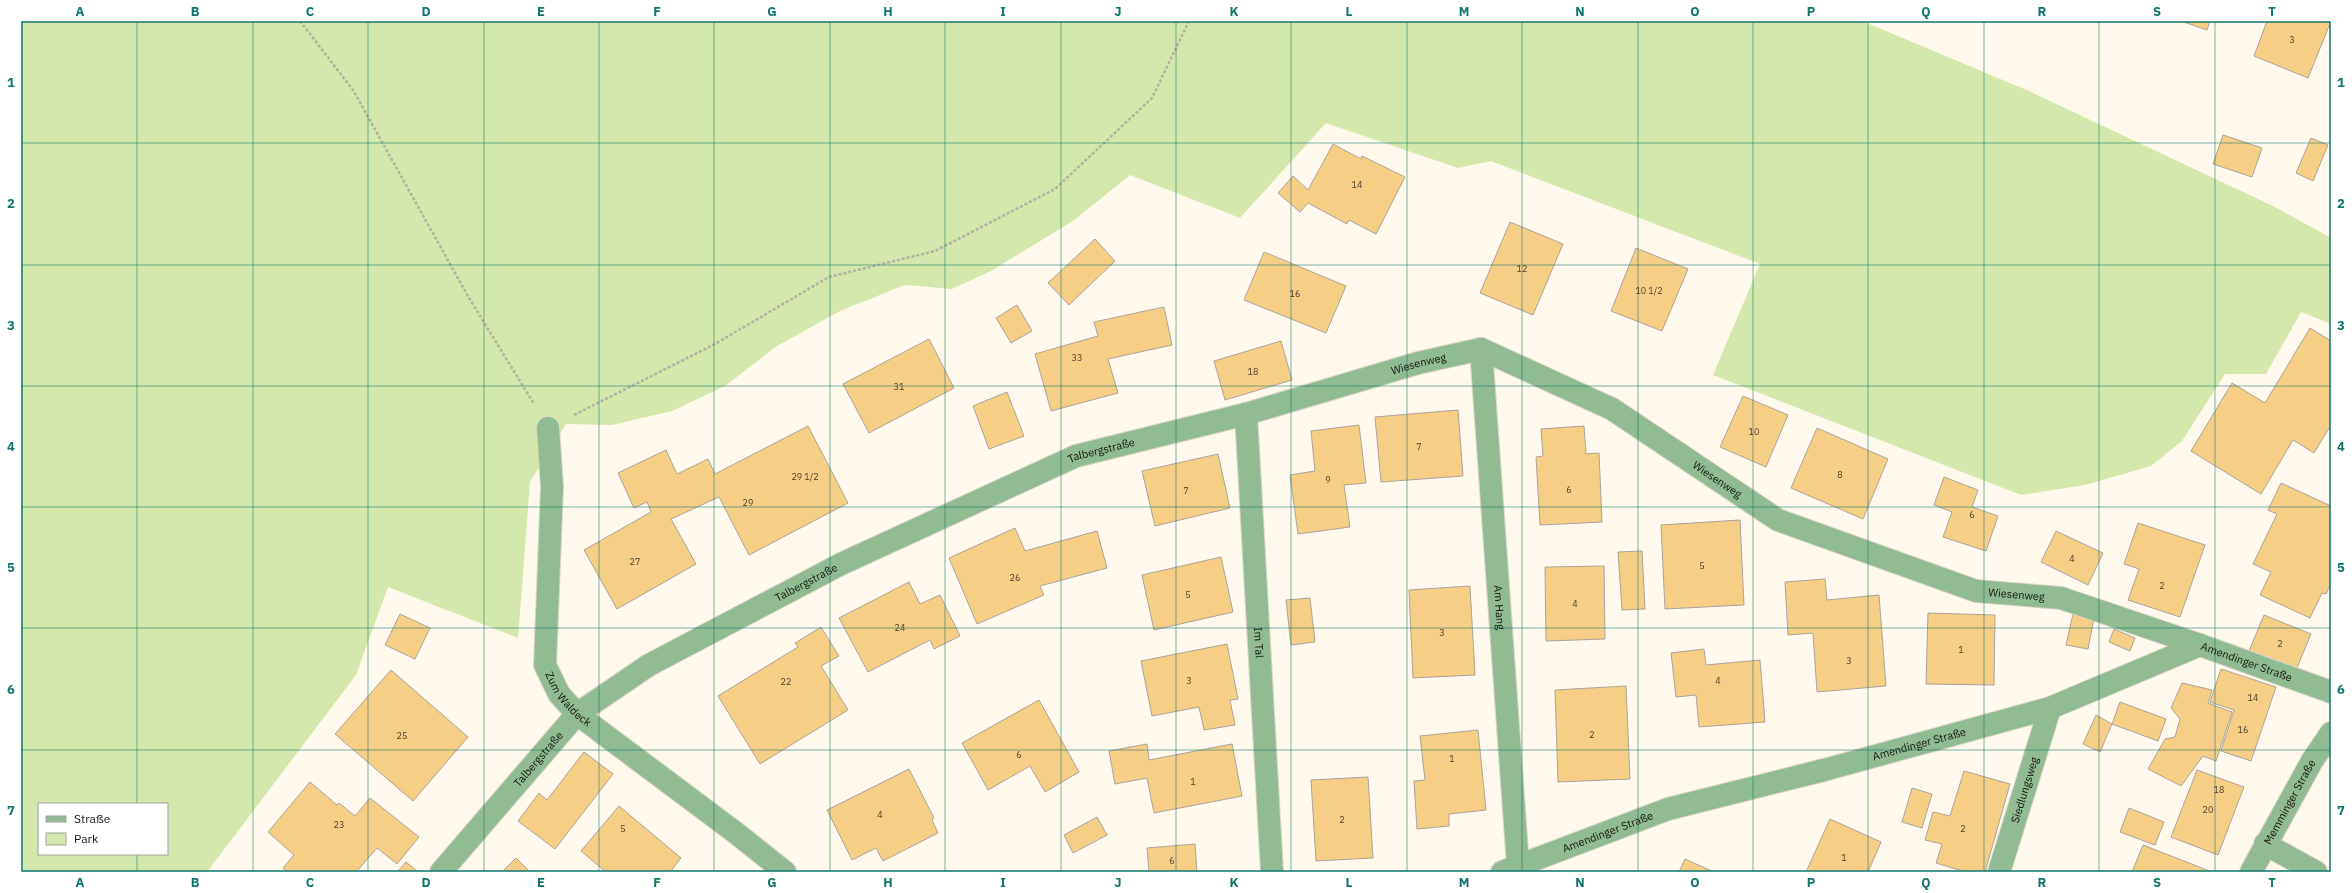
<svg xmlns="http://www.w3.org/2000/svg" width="2352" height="893" font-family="'IBM Plex Sans',sans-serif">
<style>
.green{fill:#d3e8aa;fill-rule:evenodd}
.building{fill:#f7ce86;stroke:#aba499}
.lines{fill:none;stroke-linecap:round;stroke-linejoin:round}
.minor-casing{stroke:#dad4c9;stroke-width:24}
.tertiary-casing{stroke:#dad4c9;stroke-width:24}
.path{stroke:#b5b0a6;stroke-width:2.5;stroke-dasharray:3 2;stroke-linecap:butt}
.minor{stroke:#91bb92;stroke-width:22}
.tertiary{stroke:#91bb92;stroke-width:22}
.grid{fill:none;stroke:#0f766e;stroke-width:1;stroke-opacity:0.55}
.labels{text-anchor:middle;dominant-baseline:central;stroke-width:4;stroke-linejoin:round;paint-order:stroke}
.number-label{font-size:9px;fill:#4e422e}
.street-label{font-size:11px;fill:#161410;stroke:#fff}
.neatline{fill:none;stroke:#0f766e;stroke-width:1.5}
.grid-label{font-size:13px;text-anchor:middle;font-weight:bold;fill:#0f766e}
</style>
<rect width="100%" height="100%" fill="#fff8ec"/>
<path class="green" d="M21,21H1862L2029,91L2275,207L2331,238V324L2301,312L2266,374H2225L2182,441L2151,466L2085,485L2021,495L1713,375L1760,264L1491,161L1458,168L1326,123L1240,218L1130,175L1073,221L991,271L952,289L905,285L840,311L777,346L725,386L672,411L612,425L566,424L530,482L518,638L388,587L356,675L207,872H21ZM39,804H167V854H39Z"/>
<g class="building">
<polygon points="2181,21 2210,21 2207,30"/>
<polygon points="2267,21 2331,21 2308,78 2254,56"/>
<polygon points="2223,135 2262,148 2252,177 2213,164"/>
<polygon points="2311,138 2328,145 2313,181 2296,173"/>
<polygon points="1333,144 1361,159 1362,156 1405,177 1376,234 1349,220 1347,224 1308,203 1300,212 1278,193 1293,176 1308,190"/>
<polygon points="1510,222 1563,244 1533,315 1480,293"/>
<polygon points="1095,239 1115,261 1069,305 1048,283"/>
<polygon points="1636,248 1688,269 1662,331 1611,311"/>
<polygon points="1264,252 1346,286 1326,333 1244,300"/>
<polygon points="1017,305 1032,331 1011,343 996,318"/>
<polygon points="1164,307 1172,345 1108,359 1118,393 1051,411 1035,354 1098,336 1094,322"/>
<polygon points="2310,328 2331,341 2331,425 2314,453 2293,440 2261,494 2191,451 2232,383 2265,403"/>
<polygon points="929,339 954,388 869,433 843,384"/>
<polygon points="1281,341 1292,380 1225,400 1214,361"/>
<polygon points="1007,392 1024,436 989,449 973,406"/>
<polygon points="1743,396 1788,415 1766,467 1720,447"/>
<polygon points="1458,410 1463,476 1381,482 1375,417"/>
<polygon points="1359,425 1366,483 1344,485 1350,527 1298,534 1290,475 1315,471 1311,431"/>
<polygon points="808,426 848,503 749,555 719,497 671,519 696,564 617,609 584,550 651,512 647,502 634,508 618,473 666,450 677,474 708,459 715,474"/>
<polygon points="1584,426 1586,454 1599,453 1602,522 1540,525 1536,457 1543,456 1541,429"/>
<polygon points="1817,428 1888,459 1863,519 1791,488"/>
<polygon points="1218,454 1230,508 1155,526 1142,471"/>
<polygon points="1944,477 1978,490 1972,507 1998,516 1986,551 1943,537 1952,512 1934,505"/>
<polygon points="2281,483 2331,506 2331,583 2326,594 2322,593 2310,618 2260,595 2271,572 2253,564 2277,514 2268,510"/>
<polygon points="1740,520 1744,605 1665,609 1661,525"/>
<polygon points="2138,523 2205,545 2180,617 2128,600 2139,569 2124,564"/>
<polygon points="1015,528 1025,551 1097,531 1107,568 1040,586 1044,595 977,624 949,558"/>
<polygon points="2056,531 2103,553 2088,585 2041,562"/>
<polygon points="1642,551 1645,609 1622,610 1618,552"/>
<polygon points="1221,557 1233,612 1154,630 1142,575"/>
<polygon points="1604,566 1605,639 1546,641 1545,567"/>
<polygon points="1825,579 1827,600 1879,595 1886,686 1817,692 1813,633 1788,635 1785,582"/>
<polygon points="909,582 920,604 940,595 960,636 934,649 930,640 868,672 839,618"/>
<polygon points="1470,586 1475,675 1413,678 1409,590"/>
<polygon points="1310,598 1315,642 1291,645 1286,600"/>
<polygon points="1928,613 1995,615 1994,685 1926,684"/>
<polygon points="400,614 430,628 415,659 385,645"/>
<polygon points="2073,614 2094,618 2088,649 2066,645"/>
<polygon points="2264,615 2311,634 2296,670 2249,651"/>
<polygon points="821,627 839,656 821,666 848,710 760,764 718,696 798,647 795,643"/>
<polygon points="2114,629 2135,638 2130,651 2109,642"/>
<polygon points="1227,644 1238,699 1230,700 1235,725 1204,730 1199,707 1152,716 1141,661"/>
<polygon points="1704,649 1706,665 1760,660 1765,722 1699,727 1696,695 1676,697 1671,653"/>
<polygon points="2221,669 2276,687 2251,761 2221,751 2234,710 2210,702"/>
<polygon points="391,670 468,737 413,801 335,734"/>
<polygon points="2182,683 2212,690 2208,703 2232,712 2216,761 2203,756 2181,786 2148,769 2165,739 2175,737 2180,719 2171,708"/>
<polygon points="1626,686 1630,779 1558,782 1555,690"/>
<polygon points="1039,700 1079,772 1045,792 1030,766 988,790 962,743"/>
<polygon points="2120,702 2166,719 2158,741 2112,724"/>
<polygon points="2096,715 2112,724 2100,752 2083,744"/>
<polygon points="1478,730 1486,810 1449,814 1449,826 1417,829 1414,781 1425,780 1420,736"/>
<polygon points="1147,744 1149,760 1232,744 1242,796 1154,813 1147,778 1115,784 1109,751"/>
<polygon points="584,752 613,774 555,849 518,821 539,793 547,800"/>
<polygon points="909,769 934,818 932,820 938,833 883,861 876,848 852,860 827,810"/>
<polygon points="2197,770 2244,787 2218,855 2171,837"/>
<polygon points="1964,771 2010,784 1985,872 1966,872 1936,863 1942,844 1925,840 1933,812 1950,816"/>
<polygon points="1368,777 1373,858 1316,861 1311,780"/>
<polygon points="310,782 337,805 339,803 355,816 370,798 419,837 397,864 377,848 356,872 288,872 283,868 294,855 268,832"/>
<polygon points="1912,788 1932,794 1922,828 1902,822"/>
<polygon points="619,806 681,858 670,872 606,872 581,851"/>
<polygon points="2129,808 2164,822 2155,845 2120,832"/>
<polygon points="1097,817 1107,835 1073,853 1064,835"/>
<polygon points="1830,819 1881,842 1868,872 1806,872"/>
<polygon points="1195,844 1197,872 1149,872 1147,848"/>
<polygon points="2143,845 2212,872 2132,872"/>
<polygon points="516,858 530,872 502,872"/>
<polygon points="1685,859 1714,872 1679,872"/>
<polygon points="406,862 417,871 416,872 397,872"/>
</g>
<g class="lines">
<defs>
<g id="minor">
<path id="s1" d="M1481,349L1518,866"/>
<path id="s2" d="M1246,414L1272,872"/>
<path id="s3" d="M548,428L552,487L545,665L559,694L577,714L736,833L785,872"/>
<polyline points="2265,844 2316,872"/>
<path id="s4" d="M441,872L577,714L649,665L841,564L1076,456L1246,414L1418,363L1481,349L1612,409L1778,520L1976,591L2061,598L2200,645"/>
<path id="s5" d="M1502,872L1668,809L1824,770L2050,708L2200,645L2331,692"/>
<path id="s6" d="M1999,872L2050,708"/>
</g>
<g id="tertiary">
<path id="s7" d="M2251,872L2312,761L2331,733"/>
</g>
</defs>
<use href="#minor" class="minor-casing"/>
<use href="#tertiary" class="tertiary-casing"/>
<g class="path">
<polyline points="300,21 353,90 469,298 534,404"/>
<polyline points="574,415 715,344 829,277 935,251 1055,189 1152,98 1189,21"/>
</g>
<use href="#minor" class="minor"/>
<use href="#tertiary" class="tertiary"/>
</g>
<path class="grid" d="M137,21V804M253,21V872M368,21V872M484,21V872M599,21V872M714,21V872M830,21V872M945,21V872M1061,21V872M1176,21V872M1291,21V872M1407,21V872M1522,21V872M1638,21V872M1753,21V872M1868,21V872M1984,21V872M2099,21V872M2215,21V872M21,143H2331M21,265H2331M21,386H2331M21,507H2331M21,628H2331M21,750H2331M137,854V872"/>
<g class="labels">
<g class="number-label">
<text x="2292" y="39">3</text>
<text x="1357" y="184">14</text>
<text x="1522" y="268">12</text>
<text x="1649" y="290">10 1/2</text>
<text x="1295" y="293">16</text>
<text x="1077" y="357">33</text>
<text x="1253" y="371">18</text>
<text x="899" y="386">31</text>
<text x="1754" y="431">10</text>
<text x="1419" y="446">7</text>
<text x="1840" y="474">8</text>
<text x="805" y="476">29 1/2</text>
<text x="1328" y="479">9</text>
<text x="1569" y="489">6</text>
<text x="1186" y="490">7</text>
<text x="748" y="502">29</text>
<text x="1972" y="514">6</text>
<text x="2072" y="558">4</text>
<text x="635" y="561">27</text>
<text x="1702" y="565">5</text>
<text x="1015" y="577">26</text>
<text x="2162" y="585">2</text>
<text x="1188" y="594">5</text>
<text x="1575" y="603">4</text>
<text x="900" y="627">24</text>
<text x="1442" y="632">3</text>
<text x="2280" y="643">2</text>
<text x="1961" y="649">1</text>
<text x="1849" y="660">3</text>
<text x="1189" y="680">3</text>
<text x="1718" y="680">4</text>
<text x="786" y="681">22</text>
<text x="2253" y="697">14</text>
<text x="2243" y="729">16</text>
<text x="1592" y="734">2</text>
<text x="402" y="735">25</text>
<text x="1019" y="754">6</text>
<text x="1452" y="758">1</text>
<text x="1193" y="781">1</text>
<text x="2219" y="789">18</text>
<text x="2208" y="809">20</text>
<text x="880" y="814">4</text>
<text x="1342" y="819">2</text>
<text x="339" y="824">23</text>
<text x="623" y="828">5</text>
<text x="1963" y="828">2</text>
<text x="1844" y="857">1</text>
<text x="1172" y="860">6</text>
</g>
<g class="street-label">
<text stroke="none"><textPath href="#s4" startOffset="1126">Wiesenweg</textPath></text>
<text stroke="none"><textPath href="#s4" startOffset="797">Talbergstraße</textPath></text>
<text stroke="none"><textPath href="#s4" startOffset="1461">Wiesenweg</textPath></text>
<text stroke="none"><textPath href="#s4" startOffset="473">Talbergstraße</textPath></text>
<text stroke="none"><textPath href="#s4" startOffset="1785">Wiesenweg</textPath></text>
<text stroke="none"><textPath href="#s1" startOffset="259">Am Hang</textPath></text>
<text stroke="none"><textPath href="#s2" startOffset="229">Im Tal</textPath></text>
<text stroke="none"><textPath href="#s5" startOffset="785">Amendinger Straße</textPath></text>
<text stroke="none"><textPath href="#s3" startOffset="279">Zum Waldeck</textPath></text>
<text stroke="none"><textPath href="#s5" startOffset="437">Amendinger Straße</textPath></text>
<text stroke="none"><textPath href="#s4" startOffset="149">Talbergstraße</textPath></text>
<text stroke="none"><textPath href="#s6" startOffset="86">Siedlungsweg</textPath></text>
<text stroke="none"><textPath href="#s7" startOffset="80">Memminger Straße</textPath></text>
<text stroke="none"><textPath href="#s5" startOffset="113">Amendinger Straße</textPath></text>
</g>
</g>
<rect width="2352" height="893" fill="none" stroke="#ffffff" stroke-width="44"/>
<rect x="38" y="803" width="130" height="52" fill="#ffffff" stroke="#a2a19f"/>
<rect x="46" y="816" width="20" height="6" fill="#91bb92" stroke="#a2a19f"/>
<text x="74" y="823" font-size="12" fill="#161410">Straße</text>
<rect x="46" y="833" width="20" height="12" fill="#d3e8aa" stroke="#a2a19f"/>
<text x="74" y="843" font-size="12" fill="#161410">Park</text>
<rect x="22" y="22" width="2308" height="849" class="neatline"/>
<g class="grid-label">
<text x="80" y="16">A</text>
<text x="195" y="16">B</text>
<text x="310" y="16">C</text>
<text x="426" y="16">D</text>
<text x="541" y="16">E</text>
<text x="657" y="16">F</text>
<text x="772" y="16">G</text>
<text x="888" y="16">H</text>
<text x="1003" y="16">I</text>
<text x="1118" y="16">J</text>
<text x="1234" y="16">K</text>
<text x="1349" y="16">L</text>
<text x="1464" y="16">M</text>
<text x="1580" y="16">N</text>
<text x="1695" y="16">O</text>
<text x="1811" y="16">P</text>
<text x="1926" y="16">Q</text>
<text x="2042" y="16">R</text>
<text x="2157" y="16">S</text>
<text x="2272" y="16">T</text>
<text x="11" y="87">1</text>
<text x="2341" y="87">1</text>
<text x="11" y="208">2</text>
<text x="2341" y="208">2</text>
<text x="11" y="330">3</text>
<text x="2341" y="330">3</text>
<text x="11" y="451">4</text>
<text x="2341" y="451">4</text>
<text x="11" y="572">5</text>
<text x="2341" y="572">5</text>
<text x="11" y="694">6</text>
<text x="2341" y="694">6</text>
<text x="11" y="815">7</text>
<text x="2341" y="815">7</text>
<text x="80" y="887">A</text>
<text x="195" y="887">B</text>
<text x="310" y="887">C</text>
<text x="426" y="887">D</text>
<text x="541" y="887">E</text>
<text x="657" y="887">F</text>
<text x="772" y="887">G</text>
<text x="888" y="887">H</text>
<text x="1003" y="887">I</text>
<text x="1118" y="887">J</text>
<text x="1234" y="887">K</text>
<text x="1349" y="887">L</text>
<text x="1464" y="887">M</text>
<text x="1580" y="887">N</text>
<text x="1695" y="887">O</text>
<text x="1811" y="887">P</text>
<text x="1926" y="887">Q</text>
<text x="2042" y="887">R</text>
<text x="2157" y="887">S</text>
<text x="2272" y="887">T</text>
</g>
</svg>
